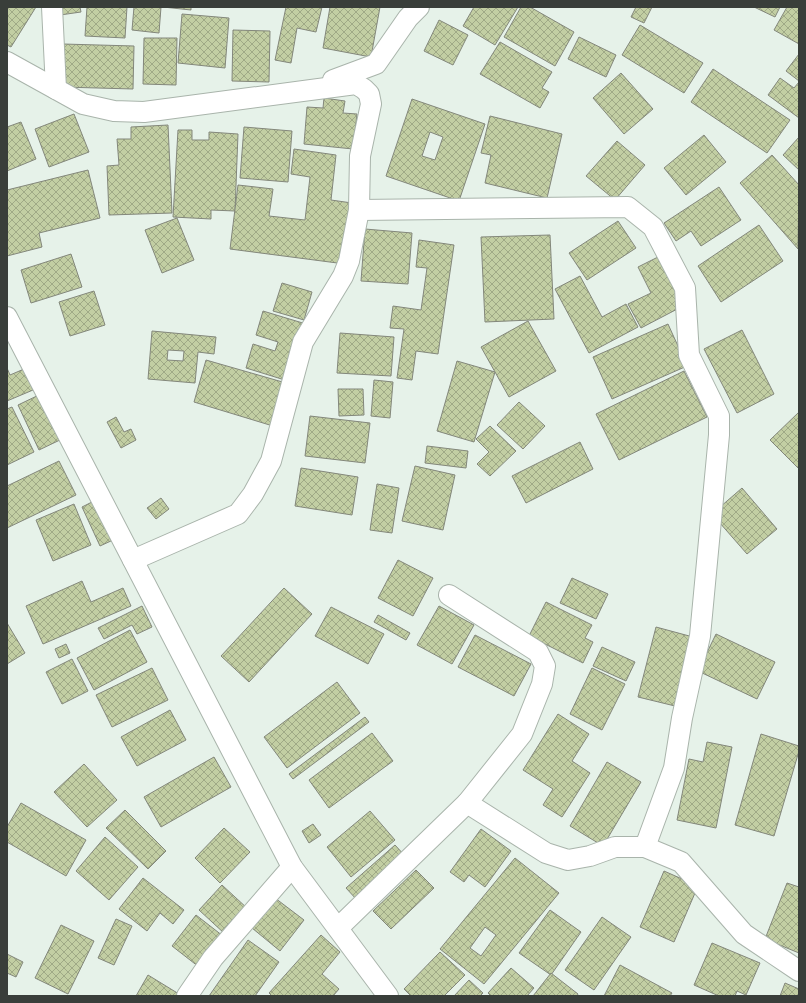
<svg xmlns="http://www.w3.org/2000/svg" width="806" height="1003" font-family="Roboto,sans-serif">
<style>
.building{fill:url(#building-cross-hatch);stroke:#83877b;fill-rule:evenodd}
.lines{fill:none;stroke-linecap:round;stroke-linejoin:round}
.street-casing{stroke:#a9b4ab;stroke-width:22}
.street{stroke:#fff;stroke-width:20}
</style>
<defs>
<pattern id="building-cross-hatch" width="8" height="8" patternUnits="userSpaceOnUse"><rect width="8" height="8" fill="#c2cea3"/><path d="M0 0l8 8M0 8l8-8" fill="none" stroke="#9fa986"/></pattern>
</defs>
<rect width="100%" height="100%" fill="#e6f2e9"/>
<g class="building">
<polygon points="7,7 36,7 11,47 7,45"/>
<polygon points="59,7 80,7 81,12 60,15"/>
<polygon points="87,7 127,7 125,38 85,36"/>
<polygon points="134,7 161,7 159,33 132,30"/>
<polygon points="163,7 191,7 191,10"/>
<polygon points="286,7 322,7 316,32 297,28 291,63 275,60"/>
<polygon points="330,7 380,7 371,57 323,48"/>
<polygon points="474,7 518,7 495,45 463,26"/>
<polygon points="521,7 530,7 574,32 555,66 504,37"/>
<polygon points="636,7 652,7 644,23 631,17"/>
<polygon points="754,7 780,7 775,17"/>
<polygon points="787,7 799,7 799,44 774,30"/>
<polygon points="182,14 229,18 225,68 178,63"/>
<polygon points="439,20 468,35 453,65 424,51"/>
<polygon points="640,25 703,63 684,93 622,55"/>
<polygon points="233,30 270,31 269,82 232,81"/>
<polygon points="579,37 616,55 606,77 568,59"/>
<polygon points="144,38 177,38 176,85 143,84"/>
<polygon points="500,42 552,72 542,88 549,92 540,108 480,74"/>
<polygon points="63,44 134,46 133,89 62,87"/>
<polygon points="799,54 799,81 786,71"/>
<polygon points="713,69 790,120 767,153 691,102"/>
<polygon points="621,73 653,109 624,134 593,98"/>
<polygon points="780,78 794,88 799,82 799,118 768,95"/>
<polygon points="324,98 345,101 343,113 357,114 353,149 304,144 307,107 323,108"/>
<path d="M412,99L485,124L459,201L386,176ZM430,132L443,137L435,160L422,156Z"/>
<polygon points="74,114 89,152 49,167 35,129"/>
<polygon points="490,116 562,134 547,198 485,183 491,155 481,153"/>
<polygon points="21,122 36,159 7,171 7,127"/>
<polygon points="168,125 172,213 109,215 107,166 119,165 117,139 131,139 131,127"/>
<polygon points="244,127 292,131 288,182 240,178"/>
<polygon points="178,130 192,130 192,140 209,140 209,132 238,134 235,211 211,210 211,219 173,217"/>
<polygon points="704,135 726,162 686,195 664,168"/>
<polygon points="799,137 799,170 783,155"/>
<polygon points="617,141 645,165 615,200 586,176"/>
<polygon points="294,149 336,155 331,200 352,203 345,264 230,249 238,185 273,189 269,216 305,220 310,177 291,174"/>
<polygon points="772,155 799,185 798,249 740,183"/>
<polygon points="88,170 100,218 39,233 42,247 7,256 7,190"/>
<polygon points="719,187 741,220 701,246 691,231 676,241 664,223"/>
<polygon points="177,218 194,260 162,273 145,230"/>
<polygon points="618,221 636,248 587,280 569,253"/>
<polygon points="759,225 783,261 721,302 698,266"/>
<polygon points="365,229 412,233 408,284 361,281"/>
<polygon points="550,235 554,319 485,322 481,237"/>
<polygon points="419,240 454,245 438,354 416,351 412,380 397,378 404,329 390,328 393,306 421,310 427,268 416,267"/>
<polygon points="71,254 82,287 31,303 21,270"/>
<polygon points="660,256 685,305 641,328 628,304 651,293 638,267"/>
<polygon points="580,276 602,317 626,304 638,327 589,353 555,289"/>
<polygon points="282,283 312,292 304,320 273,311"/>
<polygon points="94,291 105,325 70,336 59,302"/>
<polygon points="263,311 306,324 288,381 246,368 253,344 275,351 278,342 256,335"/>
<polygon points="528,321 556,371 509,397 481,347"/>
<polygon points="668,324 687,366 612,399 593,357"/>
<polygon points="742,330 774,394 737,413 704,349"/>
<path d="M152,331L216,337L214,354L198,352L195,383L148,379ZM168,350L184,351L183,361L167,360Z"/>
<polygon points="340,333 394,337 391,376 337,373"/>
<polygon points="206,360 286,383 273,426 194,402"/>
<polygon points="457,361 495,372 474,442 437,431"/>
<polygon points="7,368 10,375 24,369 33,390 7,401"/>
<polygon points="684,371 707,417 619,460 596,414"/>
<polygon points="374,380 393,382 390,418 371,416"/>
<polygon points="338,389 363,389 364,415 339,416"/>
<polygon points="41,394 62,439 39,450 18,405"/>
<polygon points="519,402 545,426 523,449 497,425"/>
<polygon points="12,407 34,452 7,465 7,409"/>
<polygon points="799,412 799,469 770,440"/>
<polygon points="310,416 370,423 365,463 305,456"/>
<polygon points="116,417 124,432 131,429 136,440 121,448 107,422"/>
<polygon points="490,426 516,451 490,476 477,464 489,452 476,439"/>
<polygon points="580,442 593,469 526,503 512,476"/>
<polygon points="427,446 468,451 466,468 425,463"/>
<polygon points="59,461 76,495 7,528 7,486"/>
<polygon points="415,466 455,475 443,530 402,521"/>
<polygon points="301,468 358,477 352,515 295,506"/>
<polygon points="377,484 399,488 392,533 370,530"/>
<polygon points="742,488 777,529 747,554 712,514"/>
<polygon points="161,498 169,509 156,519 147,508"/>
<polygon points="94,501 113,540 100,546 82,507"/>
<polygon points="74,504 91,545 53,561 36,520"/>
<polygon points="398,560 433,578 413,616 378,598"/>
<polygon points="572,578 608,594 596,619 560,603"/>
<polygon points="82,581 91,602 123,588 131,606 43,644 26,606"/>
<polygon points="284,588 312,614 249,682 221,656"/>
<polygon points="546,602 592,625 585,638 593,642 583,663 529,636"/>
<polygon points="142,606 152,627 137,634 132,625 104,639 98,628"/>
<polygon points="439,606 474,625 452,664 417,645"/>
<polygon points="331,607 384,634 368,664 315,636"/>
<polygon points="378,615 410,633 406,640 374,622"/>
<polygon points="7,623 25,653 7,664"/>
<polygon points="656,627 693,637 675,706 638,697"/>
<polygon points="130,630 147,662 94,690 77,658"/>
<polygon points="716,634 775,662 757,699 698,671"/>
<polygon points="475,635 531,664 514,696 458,667"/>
<polygon points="66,644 70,653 59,658 55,649"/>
<polygon points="602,647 635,662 626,681 593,666"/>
<polygon points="72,659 88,691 62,704 46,672"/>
<polygon points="152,668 168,700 112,727 96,695"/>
<polygon points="592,668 625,684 602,730 570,714"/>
<polygon points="337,682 360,713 287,768 264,737"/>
<polygon points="170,710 186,740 137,766 121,737"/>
<polygon points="558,714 589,734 572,761 590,773 562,817 543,805 553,789 523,770"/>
<polygon points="365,717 369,722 293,779 289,774"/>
<polygon points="372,733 393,761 329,808 309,780"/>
<polygon points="761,734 799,746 799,751 774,836 735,825"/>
<polygon points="707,742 732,747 716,828 677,820 689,759 703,762"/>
<polygon points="214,757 231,787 161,827 144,797"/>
<polygon points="607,762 641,782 603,846 570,826"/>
<polygon points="84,764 117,800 87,827 54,792"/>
<polygon points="21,803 86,840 66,876 7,842 7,827"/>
<polygon points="125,810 166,851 148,869 106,828"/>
<polygon points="370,811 395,840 351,877 327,847"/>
<polygon points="313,824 321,835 309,843 302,831"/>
<polygon points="224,828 250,852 220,883 195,858"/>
<polygon points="481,829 511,851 485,887 469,875 464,882 450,872"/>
<polygon points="105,837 138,867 109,900 76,871"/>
<polygon points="395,845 406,857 357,900 346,888"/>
<path d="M515,858L559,893L484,984L440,949ZM485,927L496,935L481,956L470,948Z"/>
<polygon points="416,870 434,888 391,929 373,911"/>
<polygon points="664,871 698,886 674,942 640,927"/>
<polygon points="143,878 184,910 173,924 160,913 147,931 119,909"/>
<polygon points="787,883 799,887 799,953 765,939"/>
<polygon points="222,885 248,909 225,934 199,910"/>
<polygon points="275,898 304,920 280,951 252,928"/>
<polygon points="550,910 581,932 551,975 519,953"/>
<polygon points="196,915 223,936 199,967 172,946"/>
<polygon points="602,917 631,937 594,990 565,970"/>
<polygon points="116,919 132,926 114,965 98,958"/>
<polygon points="61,925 94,941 68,994 35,978"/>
<polygon points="321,935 340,952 322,974 339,989 333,996 272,996 269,993"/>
<polygon points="248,940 279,962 255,996 209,996"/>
<polygon points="712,943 760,963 746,995 737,991 735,996 719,996 694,985"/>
<polygon points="440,952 465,975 444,996 411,996 404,989"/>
<polygon points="7,954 23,962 16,977 7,973"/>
<polygon points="620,965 672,993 670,996 604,996"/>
<polygon points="511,968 534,988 527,996 491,996 488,993"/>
<polygon points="551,973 578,994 577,996 533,996"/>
<polygon points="148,975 179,994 178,996 136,996"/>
<polygon points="469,980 483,993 480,996 454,996"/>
<polygon points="785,983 799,989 799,996 780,996"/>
</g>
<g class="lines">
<defs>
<g id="street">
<polyline points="52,7 56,89"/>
<polyline points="7,62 83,104 114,111 144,112 356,84 364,89 369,94 371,104 360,156 359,210 349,261 343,276 303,342 271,461 253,494 238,514 133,560"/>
<polyline points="333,80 376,64 408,18 419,7"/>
<polyline points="359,210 628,207 653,227 685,288 689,355 719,416 719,435 700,636 682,718 674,768 645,847"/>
<polyline points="7,317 292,867 388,996"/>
<polyline points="449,595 538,652 545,666 542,684 522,734 467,803"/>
<polyline points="338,928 467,803 546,853 568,860 590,856 615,847 645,847 681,862 744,934 799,971"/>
<polyline points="187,996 213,958 292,867"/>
</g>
</defs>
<use href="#street" class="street-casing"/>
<use href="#street" class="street"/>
</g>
<rect width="806" height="1003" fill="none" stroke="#393e3a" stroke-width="16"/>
</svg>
